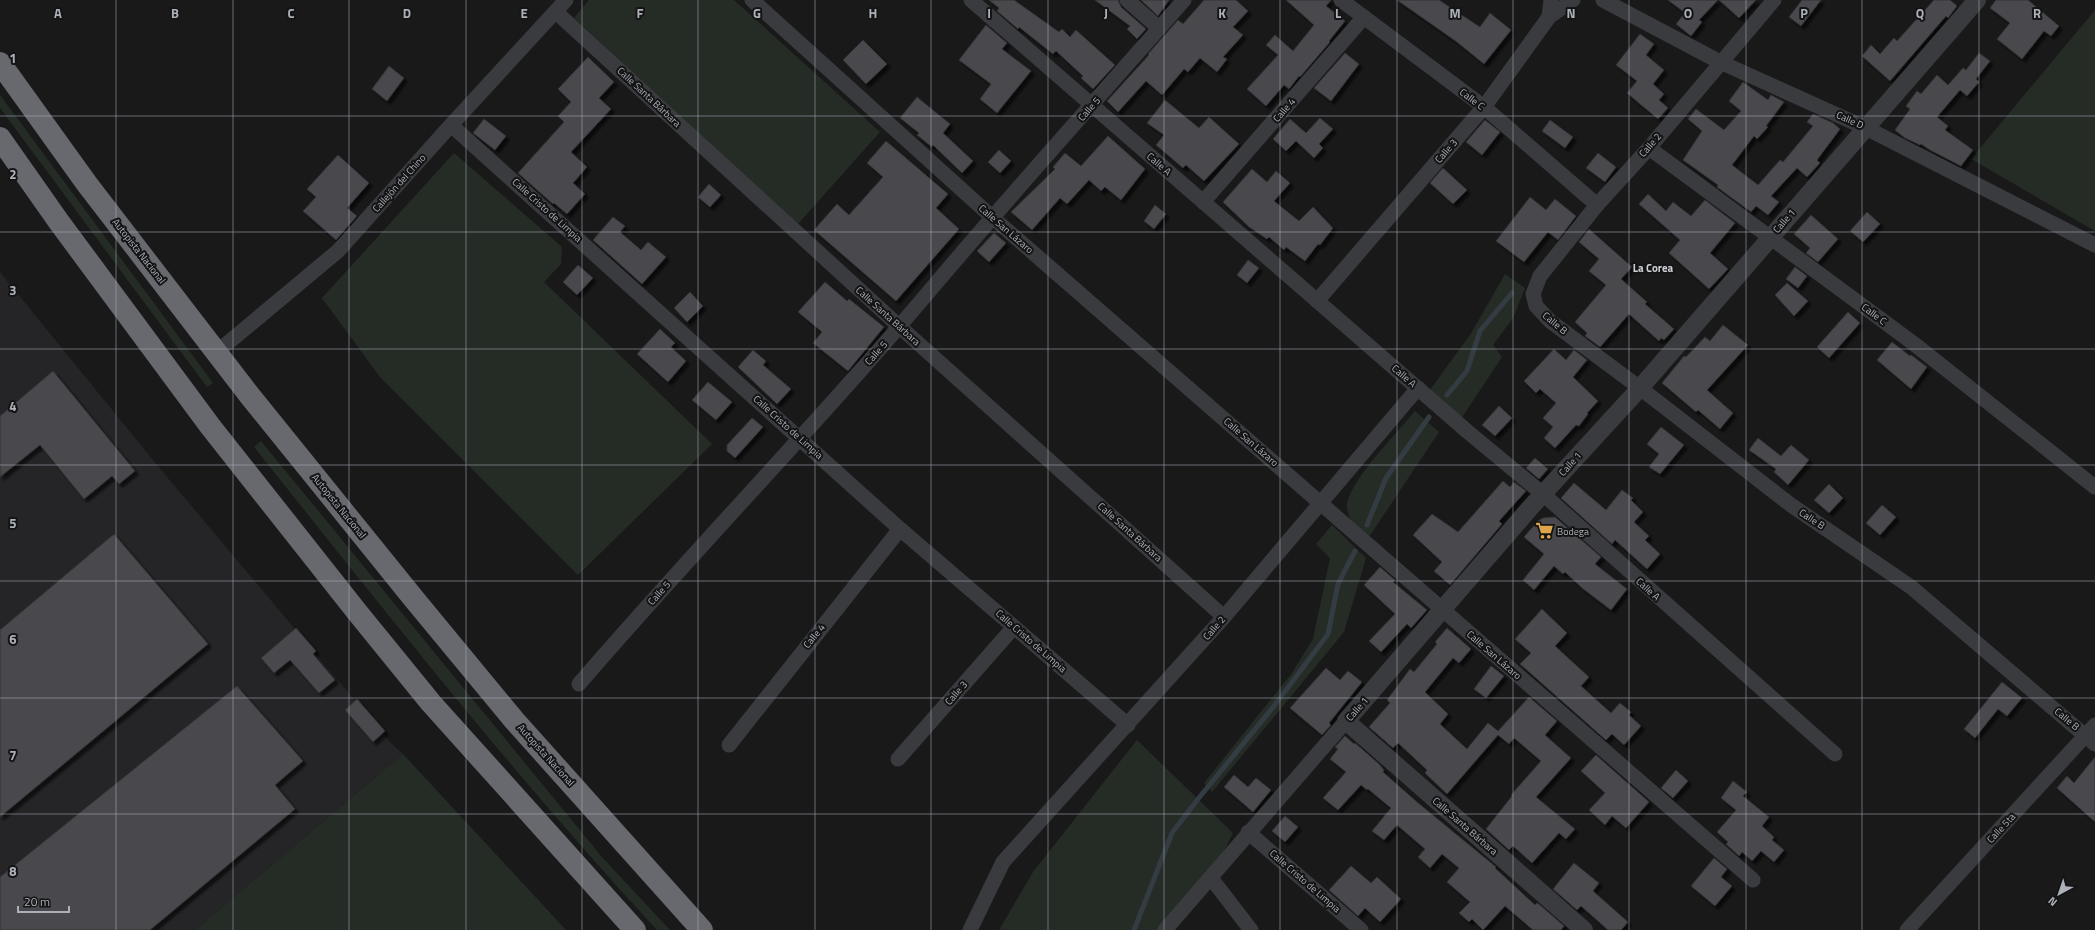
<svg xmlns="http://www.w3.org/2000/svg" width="2095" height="930" font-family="'Titillium Web',sans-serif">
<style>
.built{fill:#252527}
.green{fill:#252c26}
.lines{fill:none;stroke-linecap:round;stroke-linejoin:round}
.stream{stroke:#333c42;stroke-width:5}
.building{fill:#48494d;stroke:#333336;filter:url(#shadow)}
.minor{stroke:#3a3b3f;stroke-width:15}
.tertiary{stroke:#3a3b3f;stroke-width:18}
.motorway{stroke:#67696f;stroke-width:22}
.grid{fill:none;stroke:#acb1b9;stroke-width:1;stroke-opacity:0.55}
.labels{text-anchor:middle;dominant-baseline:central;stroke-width:4;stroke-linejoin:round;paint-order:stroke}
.street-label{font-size:10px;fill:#acb1b9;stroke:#141415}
.poi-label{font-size:10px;fill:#acb1b9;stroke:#141415;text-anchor:start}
.neighbourhood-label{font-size:11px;font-weight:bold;fill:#cdd0d5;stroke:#141415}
.grid-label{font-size:13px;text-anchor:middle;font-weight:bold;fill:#acb1b9;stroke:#141415;stroke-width:4;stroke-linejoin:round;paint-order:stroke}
</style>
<defs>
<filter id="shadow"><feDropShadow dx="3.5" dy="3.5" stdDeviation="1" flood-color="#0009"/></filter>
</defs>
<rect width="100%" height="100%" fill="#19191a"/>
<polygon class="built" points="0,272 157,465 390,742 403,754 195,930 0,930"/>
<g class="green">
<polygon points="589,0 734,0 880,132 798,224 574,18"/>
<polygon points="2095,10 2095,231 1971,159"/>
<polygon points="0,95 213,383 207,387 0,108"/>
<polygon points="454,153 562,247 561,264 544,282 712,444 578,575 380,377 322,298"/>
<polygon points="1505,274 1525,288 1513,318 1493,345 1502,357 1461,419 1430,390 1472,332"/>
<path d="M1415,411L1439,432L1369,537C1358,529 1349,522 1347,508C1345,485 1399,431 1415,411Z"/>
<path d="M261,441L602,857L670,930H657C514,776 385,611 254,447Z"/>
<polygon points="1332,525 1366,558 1344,632 1212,792 1204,783 1292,673 1313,639 1330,558 1316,544"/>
<polygon points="1137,740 1233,833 1211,878 1165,930 999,930 1033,872"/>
<polygon points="403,754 566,930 195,930"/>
</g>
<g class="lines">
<g class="stream">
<polyline points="1447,395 1467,371 1480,331 1512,293"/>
<polyline points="1367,525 1386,478 1429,417"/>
<polyline points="1134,930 1172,833 1198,799 1274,706 1328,634 1338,584 1355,551"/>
</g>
</g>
<g class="building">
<polygon points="989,0 1014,0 1059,32 1062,29 1070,37 1076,30 1115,65 1093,89 1081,78 1083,76 1056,51 1053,54 1019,27 1018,29 997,11 999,8"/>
<polygon points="1095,0 1118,0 1121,7 1146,29 1137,39 1127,29 1130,26"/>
<polygon points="1141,0 1169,0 1158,16"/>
<polygon points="1204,0 1236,0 1248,11 1233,27 1243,35 1223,57 1227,59 1217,72 1200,58 1188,72 1184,69 1162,95 1146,81 1118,112 1107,101 1149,55 1148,54 1178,20 1183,24"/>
<polygon points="1286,0 1331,0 1326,6 1345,21 1329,41 1330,42 1300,77 1299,76 1289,89 1284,85 1266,106 1247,89 1278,55 1266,45 1275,35 1293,51 1314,25"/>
<polygon points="1397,0 1439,0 1480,27 1490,13 1511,30 1484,64 1457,42"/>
<polygon points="1668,0 1718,0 1699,20 1702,22 1691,36 1676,24 1685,13"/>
<polygon points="1719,0 1756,0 1739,18"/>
<polygon points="1802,0 1821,0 1801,26 1789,17"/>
<polygon points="1934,0 1950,0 1957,6 1948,18 1946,16 1890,81 1862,56 1871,45 1880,54 1894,38 1897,41"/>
<polygon points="1996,0 2028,0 2059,26 2051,36 2044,31 2022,59 1997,39 2010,23 1990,8"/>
<polygon points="986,25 1007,43 1002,49 1031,71 997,113 980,99 991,84 959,60"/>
<polygon points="1640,34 1654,44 1646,55 1664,70 1653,84 1664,94 1659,100 1668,108 1658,119 1627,93 1637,81 1616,65"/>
<polygon points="863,40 887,64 866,84 843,60"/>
<polygon points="1345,53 1359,64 1331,101 1314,88"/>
<polygon points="1979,53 1990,61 1976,79 1979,82 1967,96 1960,90 1937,117 1948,126 1945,130 1973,150 1961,166 1930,150 1921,144 1920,145 1905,138 1895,130 1910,109 1906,106 1917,91 1921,94 1937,75 1948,85 1963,68 1966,70"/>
<polygon points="588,57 614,82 599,98 611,109 571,152 587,167 573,183 585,194 567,214 554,203 553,204 518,173 564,122 558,116 571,102 558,89"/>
<polygon points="389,66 404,78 387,101 372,89"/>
<polygon points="1743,82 1768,100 1771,95 1784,102 1766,126 1768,127 1757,139 1754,136 1732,165 1758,185 1780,160 1783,162 1813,126 1807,122 1813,114 1833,123 1840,129 1817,160 1820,163 1807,177 1797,168 1771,196 1779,202 1768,215 1756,206 1751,212 1717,187 1718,185 1683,160 1702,131 1688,119 1696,109 1724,130 1741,111 1729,101"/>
<polygon points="917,97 950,124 943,133 973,161 962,173 933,145 932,147 917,135 919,133 900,118"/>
<polygon points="1165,100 1199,128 1209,117 1239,144 1204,181 1186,165 1183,168 1156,145 1164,135 1147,123"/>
<polygon points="1320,118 1333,129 1319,144 1323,148 1314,158 1296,141 1286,151 1273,139 1290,119 1306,133"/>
<polygon points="484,119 506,136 495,150 473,133"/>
<polygon points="1485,120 1500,132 1482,155 1466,142"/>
<polygon points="1550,120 1573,137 1565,148 1542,131"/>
<polygon points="1108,136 1145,169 1121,200 1105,187 1101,191 1089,180 1067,204 1060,198 1032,230 1011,212 1055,169 1053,167 1065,153 1081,166"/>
<polygon points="886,141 948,194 936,208 959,229 896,301 814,230 837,204 849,215 883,177 867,163"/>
<polygon points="999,150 1011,161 1000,173 988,162"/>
<polygon points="1598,153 1616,167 1605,182 1586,168"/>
<polygon points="338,155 369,183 347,208 357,216 336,240 303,211 316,197 307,189"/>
<polygon points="1443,168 1467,190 1453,204 1430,183"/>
<polygon points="1252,169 1267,182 1276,171 1290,183 1274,201 1299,221 1313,207 1333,228 1320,245 1318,244 1305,261 1286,247 1284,250 1269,237 1267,239 1249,227 1223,202"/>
<polygon points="709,184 721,195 710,207 698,197"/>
<polygon points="1648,194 1666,211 1673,202 1691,216 1705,200 1735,223 1710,253 1728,269 1709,289 1669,253 1680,240 1639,204"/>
<polygon points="1530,197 1546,210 1555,199 1576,216 1558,240 1548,232 1524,262 1496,241"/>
<polygon points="1155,205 1166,214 1154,229 1144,221"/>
<polygon points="1867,212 1880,224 1863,242 1850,231"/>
<polygon points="1811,215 1838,239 1818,262 1806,253 1810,248 1794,234"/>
<polygon points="613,217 625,226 620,232 641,250 648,242 666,257 642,284 593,240"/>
<polygon points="1589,229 1632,267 1621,279 1647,302 1645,304 1674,329 1664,340 1661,338 1659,341 1629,314 1600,347 1585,336 1587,333 1575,322 1606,285 1589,271 1599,259 1579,242"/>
<polygon points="994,233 1006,243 989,262 977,251"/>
<polygon points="1248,260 1259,268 1247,283 1237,275"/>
<polygon points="578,265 593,278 577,295 563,282"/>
<polygon points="1795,267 1807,276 1798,288 1786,279"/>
<polygon points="825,282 847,301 849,299 884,327 848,371 813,343 822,332 798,312"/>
<polygon points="1787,283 1808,301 1794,316 1775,295"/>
<polygon points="690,292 703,306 687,322 674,308"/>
<polygon points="1848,312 1860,323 1829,358 1817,347"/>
<polygon points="1723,325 1748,345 1707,390 1733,413 1720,429 1698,410 1696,412 1662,383 1684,356 1686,357 1705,337 1710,341"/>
<polygon points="660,329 675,343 671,347 686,361 668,382 637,354"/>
<polygon points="1892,342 1910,356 1911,355 1927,367 1911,389 1877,360"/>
<polygon points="1554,349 1566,360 1574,350 1587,360 1573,377 1598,401 1587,413 1588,414 1579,426 1576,425 1555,448 1544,438 1553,427 1543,418 1556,403 1540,389 1536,393 1524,381"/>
<polygon points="753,350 766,361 763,365 791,389 777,404 738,367"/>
<polygon points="53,371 135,471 119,484 112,476 84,499 40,445 0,477 0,416"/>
<polygon points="708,382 732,402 716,420 692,400"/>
<polygon points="1499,406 1512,418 1495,436 1482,425"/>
<polygon points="752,418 763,427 735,458 727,451 727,445"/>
<polygon points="1661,427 1684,445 1660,474 1649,467 1659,454 1647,444"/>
<polygon points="1758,438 1781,456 1791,445 1809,460 1788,485 1774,472 1776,469 1749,450"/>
<polygon points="1535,458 1548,469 1539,479 1526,468"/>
<polygon points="1503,481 1510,487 1514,482 1526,491 1499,521 1502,524 1450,585 1434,571 1442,562 1413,535 1432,514 1458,532"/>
<polygon points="1574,483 1606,510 1622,490 1633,498 1631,500 1643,512 1634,522 1649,536 1645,540 1660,554 1647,569 1615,540 1612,544 1561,498"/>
<polygon points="1829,484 1843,498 1829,513 1814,500"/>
<polygon points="1882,505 1896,517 1880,535 1866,523"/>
<polygon points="1555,517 1601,557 1595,564 1627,589 1611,610 1582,588 1565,572 1563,574 1554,566 1534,590 1523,580 1544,554 1524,537 1538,521 1543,518"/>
<polygon points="114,534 208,644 0,817 0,630"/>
<polygon points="1380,567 1395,580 1393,582 1427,610 1411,628 1407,624 1381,652 1369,641 1395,614 1364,585"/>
<polygon points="1542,609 1567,633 1555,646 1589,677 1581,686 1611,713 1620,703 1631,712 1629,715 1641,726 1624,745 1612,734 1606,740 1520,664 1531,653 1515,639"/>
<polygon points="296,628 316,651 313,654 335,680 319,693 290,660 274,673 261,658"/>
<polygon points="1447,628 1471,649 1459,663 1453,658 1425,692 1448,714 1440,724 1467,749 1488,723 1498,731 1529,697 1557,721 1545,735 1571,758 1536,797 1575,829 1566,839 1559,833 1532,863 1513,846 1509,850 1486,829 1512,796 1511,795 1541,761 1514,738 1509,744 1498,735 1447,794 1425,773 1427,770 1398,743 1393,748 1369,727 1390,703 1387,700 1410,669 1414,672 1437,644 1435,642"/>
<polygon points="1491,666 1504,676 1486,698 1474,689"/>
<polygon points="1326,668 1340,680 1348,671 1362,682 1329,723 1331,725 1322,735 1290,708"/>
<polygon points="2002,682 2022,698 2007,716 1998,709 1975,738 1964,729"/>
<polygon points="237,686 303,761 275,785 295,809 150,930 0,930 0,877"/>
<polygon points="357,699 385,731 373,742 345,710"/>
<polygon points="1345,736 1354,744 1355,743 1379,764 1384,770 1383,772 1417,802 1496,867 1495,868 1535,905 1537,903 1540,905 1564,926 1561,930 1533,930 1505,906 1483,930 1472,919 1469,922 1459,913 1470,902 1447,882 1459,868 1442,854 1430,868 1418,857 1425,849 1397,825 1384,840 1372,831 1391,808 1368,789 1367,790 1361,785 1338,810 1323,798 1346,772 1330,759 1338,749 1335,747"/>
<polygon points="1596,755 1649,802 1626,828 1612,816 1605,825 1589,810 1605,793 1581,771"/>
<polygon points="2095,757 2095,822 2057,788 2067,776 2074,783"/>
<polygon points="1676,770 1688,781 1673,798 1661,788"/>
<polygon points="1234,775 1248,787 1256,778 1271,790 1253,812 1224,787"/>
<polygon points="1733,781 1747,792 1743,796 1769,817 1762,826 1774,837 1772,840 1784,850 1774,862 1761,851 1752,861 1742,852 1739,856 1726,844 1728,842 1717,832 1736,810 1721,798"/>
<polygon points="1285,816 1298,827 1285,842 1272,831"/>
<polygon points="1714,858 1727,869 1721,877 1732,886 1715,906 1691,886"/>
<polygon points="1574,863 1599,883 1593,891 1628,922 1621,930 1608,930 1581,906 1577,910 1553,889"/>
<polygon points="1351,866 1371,883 1377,877 1401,899 1380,922 1365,908 1358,916 1329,890"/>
</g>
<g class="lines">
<g class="minor">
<polyline points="752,0 992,217 1753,880"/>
<polyline points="971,0 1468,432 1543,494 1835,754"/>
<polyline points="1127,0 1159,28"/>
<polyline points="1341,0 1484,107 1597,205"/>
<polyline points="1603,0 1720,62 1866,128 2095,245"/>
<polyline points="1774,0 1649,148 1597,205 1540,276 1533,294 1536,306 1550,321 1640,388 1791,505 1911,587 2095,744"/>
<polyline points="556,12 900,327 1224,617"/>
<polyline points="1549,17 1551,0"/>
<polyline points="451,125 900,529 1128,725"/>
<polyline points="1649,148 1913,343 2095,487"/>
<polyline points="1203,202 1364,17"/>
<polyline points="1317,301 1484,107 1549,17 1573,0"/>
<polyline points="217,352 338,251 451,125 566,0"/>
<path d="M579,684C671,577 768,475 861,370C906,320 948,268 993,217C1056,144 1120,73 1184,0"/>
<polyline points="729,745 900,529"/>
<polyline points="898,759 1014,627"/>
<polyline points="1248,832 1361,930"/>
<polyline points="1211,878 1251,930"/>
<polyline points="970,930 1003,862 1224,617 1418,388"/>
<polyline points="1165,930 1346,721"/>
<polyline points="1907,930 2095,725"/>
</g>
<polyline class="tertiary" points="1584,930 1346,721 1530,508 1640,388 1977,0"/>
<g class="motorway">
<polyline points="0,63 87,184 250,396 414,599 514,720 702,930"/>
<polyline points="0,138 59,222 210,426 357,612 431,703 635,930"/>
</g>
</g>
<path class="grid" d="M116,0V930M233,0V930M349,0V930M466,0V930M582,0V930M698,0V930M815,0V930M931,0V930M1048,0V930M1164,0V930M1280,0V930M1397,0V930M1513,0V930M1629,0V930M1746,0V930M1862,0V930M1979,0V930M0,116H2095M0,232H2095M0,349H2095M0,465H2095M0,581H2095M0,698H2095M0,814H2095"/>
<defs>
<symbol id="supermarket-bare" viewBox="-9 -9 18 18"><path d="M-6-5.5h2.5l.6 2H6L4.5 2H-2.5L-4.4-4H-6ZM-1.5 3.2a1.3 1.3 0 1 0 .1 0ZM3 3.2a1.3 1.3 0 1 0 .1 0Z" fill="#dfa44c" stroke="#141415" stroke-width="2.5" paint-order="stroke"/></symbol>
</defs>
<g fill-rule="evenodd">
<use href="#supermarket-bare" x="1532" y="518" width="25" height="25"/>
</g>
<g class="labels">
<g class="street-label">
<text transform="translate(649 97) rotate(43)">Calle Santa Bárbara</text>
<text transform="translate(1472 99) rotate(37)">Calle C</text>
<text transform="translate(1089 109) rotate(-49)">Calle 5</text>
<text transform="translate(1284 110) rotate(-49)">Calle 4</text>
<text transform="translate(1850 120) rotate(24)">Calle D</text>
<text transform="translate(1650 145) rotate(-49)">Calle 2</text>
<text transform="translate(1446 151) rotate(-49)">Calle 3</text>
<text transform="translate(1159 164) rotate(41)">Calle A</text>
<text transform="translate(399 183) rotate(-48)">Callejón del Chino</text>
<text transform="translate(547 210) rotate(42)">Calle Cristo de Limpia</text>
<text transform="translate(1784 221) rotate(-49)">Calle 1</text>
<text transform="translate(1006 229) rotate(41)">Calle San Lázaro</text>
<text transform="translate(139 251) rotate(52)">Autopista Nacional</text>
<text transform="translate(1874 314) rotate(37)">Calle C</text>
<text transform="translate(888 316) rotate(42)">Calle Santa Bárbara</text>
<text transform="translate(1555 323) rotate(40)">Calle B</text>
<text transform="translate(876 353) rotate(-48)">Calle 5</text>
<text transform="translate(1404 376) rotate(41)">Calle A</text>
<text transform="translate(788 427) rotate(42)">Calle Cristo de Limpia</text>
<text transform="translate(1251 442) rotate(41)">Calle San Lázaro</text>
<text transform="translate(1570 464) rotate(-48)">Calle 1</text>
<text transform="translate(339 506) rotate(51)">Autopista Nacional</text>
<text transform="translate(1812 519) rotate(33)">Calle B</text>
<text transform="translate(1130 532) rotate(42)">Calle Santa Bárbara</text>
<text transform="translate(1648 589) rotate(42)">Calle A</text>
<text transform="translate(659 593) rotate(-48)">Calle 5</text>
<text transform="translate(1214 628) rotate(-49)">Calle 2</text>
<text transform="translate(814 636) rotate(-51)">Calle 4</text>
<text transform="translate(1031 641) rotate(41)">Calle Cristo de Limpia</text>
<text transform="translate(1494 655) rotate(41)">Calle San Lázaro</text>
<text transform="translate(956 693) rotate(-49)">Calle 3</text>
<text transform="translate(1357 709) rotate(-49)">Calle 1</text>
<text transform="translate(2067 719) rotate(40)">Calle B</text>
<text transform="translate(546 755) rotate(48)">Autopista Nacional</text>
<text transform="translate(1465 826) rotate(41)">Calle Santa Bárbara</text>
<text transform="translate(2001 828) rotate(-47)">Calle 5ta</text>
<text transform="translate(1305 881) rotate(41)">Calle Cristo de Limpia</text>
</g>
<g class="poi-label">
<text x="1557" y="531">Bodega</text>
</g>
<g class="neighbourhood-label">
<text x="1653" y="268">La Corea</text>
</g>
</g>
<g class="grid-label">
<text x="58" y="18">A</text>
<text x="175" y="18">B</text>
<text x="291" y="18">C</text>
<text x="407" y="18">D</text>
<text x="524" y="18">E</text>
<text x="640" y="18">F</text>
<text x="757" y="18">G</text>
<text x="873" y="18">H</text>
<text x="989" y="18">I</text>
<text x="1106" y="18">J</text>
<text x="1222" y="18">K</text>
<text x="1338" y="18">L</text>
<text x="1455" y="18">M</text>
<text x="1571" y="18">N</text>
<text x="1688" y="18">O</text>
<text x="1804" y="18">P</text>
<text x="1920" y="18">Q</text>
<text x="2037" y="18">R</text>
<text x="13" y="63">1</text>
<text x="13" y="179">2</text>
<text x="13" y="295">3</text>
<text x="13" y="411">4</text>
<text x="13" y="528">5</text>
<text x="13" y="644">6</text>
<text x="13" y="760">7</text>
<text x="13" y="876">8</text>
</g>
<g transform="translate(2059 894) rotate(220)" stroke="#141415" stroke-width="3" paint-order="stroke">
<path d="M0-3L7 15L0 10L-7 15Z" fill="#acb1b9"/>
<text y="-6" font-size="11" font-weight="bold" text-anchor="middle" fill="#acb1b9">N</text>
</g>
<path d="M18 906v6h51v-6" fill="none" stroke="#acb1b9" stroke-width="2"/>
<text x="24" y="906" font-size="12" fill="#acb1b9" stroke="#141415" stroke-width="3" paint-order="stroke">20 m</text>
</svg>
